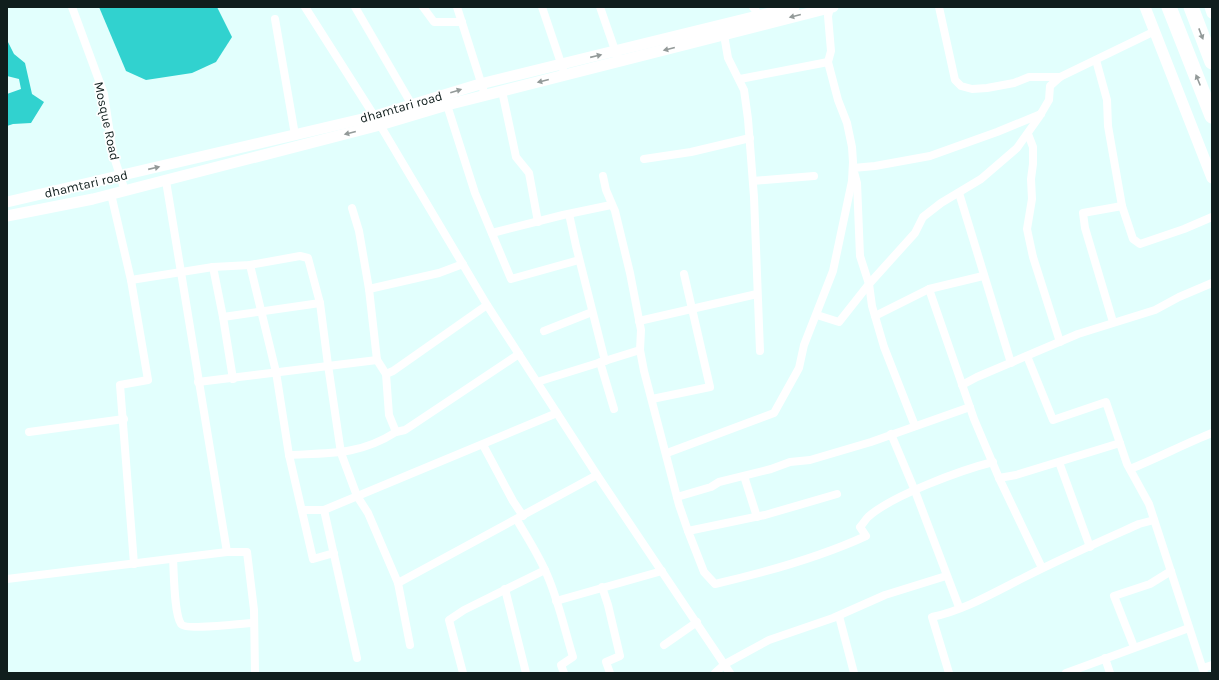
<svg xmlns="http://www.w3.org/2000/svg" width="1219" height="680" font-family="Karla,sans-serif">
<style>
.water{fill:#31d2cf}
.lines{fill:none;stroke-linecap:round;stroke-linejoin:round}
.street{stroke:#fff;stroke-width:8}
.secondary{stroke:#fff;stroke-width:11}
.highway{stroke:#fff;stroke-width:15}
.oneway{fill:#939a99}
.labels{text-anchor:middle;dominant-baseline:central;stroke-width:3.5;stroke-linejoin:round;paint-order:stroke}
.street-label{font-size:13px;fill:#101e1d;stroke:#fff}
</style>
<rect width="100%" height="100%" fill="#e2fffd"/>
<g class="water">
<polygon points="99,7 217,7 232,37 216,62 192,73 146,80 126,71"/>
<polygon points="7,40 14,54 25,63 32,94 44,102 31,123 13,124 7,126 7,94 21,89 19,79 7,76"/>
</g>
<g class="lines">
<g class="street">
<polyline points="72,7 104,94 113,154 125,191"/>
<polyline points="305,7 380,125 487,305 597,475 730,673"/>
<polyline points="355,7 412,105"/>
<polyline points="423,7 434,22 462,22"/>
<polyline points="457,7 485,95"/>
<polyline points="542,7 565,75"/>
<polyline points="600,7 617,56"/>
<polyline points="753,7 762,19"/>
<polyline points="939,7 955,80 961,86 972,89 987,88 1014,83 1029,77 1060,77"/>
<polyline points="275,19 295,135"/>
<polyline points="723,29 728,58 744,90 748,119 754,197 760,351"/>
<polyline points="1096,60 1107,100 1108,126 1122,206 1133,239 1140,244 1184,229 1212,217"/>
<polyline points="740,79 828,62"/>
<polyline points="502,91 516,157 529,173 538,222"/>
<polyline points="447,105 475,193 511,279 579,260"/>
<polyline points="1028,134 1033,147 1033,164 1031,179 1032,199 1027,229 1033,257 1060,342"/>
<polyline points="644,159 691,152 750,138"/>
<polyline points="603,176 606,190 615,211 630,273 641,330 640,350 644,371 679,505 688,531"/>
<polyline points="166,181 227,552 247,552 254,610 255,673"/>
<polyline points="753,181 814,176"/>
<polyline points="959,193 1011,363"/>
<polyline points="111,194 131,280 148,380 120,385 134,564"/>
<polyline points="569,214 576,246 605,361"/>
<polyline points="492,233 563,215 611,205"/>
<polyline points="250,265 276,372 289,455 313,559 334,553"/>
<polyline points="213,267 223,317"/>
<polyline points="131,280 213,267 250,265 300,256 308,258 320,303 328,365 341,453 357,496 368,513 398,583 410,645"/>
<polyline points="369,289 439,273 463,264"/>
<polyline points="929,289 974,419 999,478 1042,568"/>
<polyline points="817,315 839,322 869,284 915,233 923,217 941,203 981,179 1017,148 1039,117 1049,100 1050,86 1060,77 1155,31"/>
<polyline points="875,316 929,289 983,276"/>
<polyline points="639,321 757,294"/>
<polyline points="1113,322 1085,228 1083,213 1122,206"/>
<polyline points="544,331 592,312"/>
<polyline points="1027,356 1053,420 1106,402 1127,464 1149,504 1204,673"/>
<polyline points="600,362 614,409"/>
<polyline points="386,374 393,371 487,305"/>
<polyline points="233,379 223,317 320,303"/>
<polyline points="198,382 377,360"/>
<polyline points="537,382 640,350"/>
<polyline points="962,385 977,377 1078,334 1155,310 1179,297 1212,283"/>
<polyline points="652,399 710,387 684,274"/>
<polyline points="915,426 884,347 872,306 869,284 860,256 857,183 853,168 875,166 930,156 997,132 1041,114"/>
<polyline points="29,432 124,419"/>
<polyline points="396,432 405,430 519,354"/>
<polyline points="891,434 915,491 959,607"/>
<polyline points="483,445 513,501 523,516"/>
<polyline points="667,453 774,413 799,368 804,345 833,271 852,181 853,162 852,147 847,123 838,100 828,62 831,51 828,16 830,8"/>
<path d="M289,455C330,453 360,455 396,432L389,415L386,374L377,360L369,289L359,231L352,208"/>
<polyline points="1059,462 1090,547"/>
<path d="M1130,469C1158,458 1184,444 1212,433"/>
<polyline points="744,476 757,517"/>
<polyline points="999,478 1016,475 1120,443"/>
<path d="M837,494L765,515L688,531L704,572L715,584C767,572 818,558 866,536L860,527C863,524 865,520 868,517C891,496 961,470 993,462"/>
<polyline points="677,497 711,487 719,482 771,469 790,462 810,460 871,442 970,407"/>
<polyline points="302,510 324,510 557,413"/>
<polyline points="324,510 357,658"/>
<path d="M517,520C528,539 540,557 548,577C559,603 565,631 573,657L561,665L564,673"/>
<path d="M173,559C174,573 174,614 181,624C186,631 243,623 254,623"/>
<polyline points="7,579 227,552"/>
<polyline points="398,583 597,475"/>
<polyline points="602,587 608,605 620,656 606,662 610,673"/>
<polyline points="505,589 526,673"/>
<polyline points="556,601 662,571"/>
<polyline points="839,616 854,673"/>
<polyline points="664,645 697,622"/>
<polyline points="1134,647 1114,596 1150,584 1171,571"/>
<polyline points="1105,658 1110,673"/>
<polyline points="1203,668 1212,665"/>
<polyline points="463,673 449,620 464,610 545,570"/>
<polyline points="715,673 725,664 769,640 833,618 885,595 946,576"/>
<path d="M949,673L932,617C965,610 995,592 1025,577C1062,558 1101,541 1139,524L1154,520"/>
<polyline points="1066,673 1189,628"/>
</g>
<g class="secondary">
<polyline points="1145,7 1212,178"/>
<polyline points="1210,7 1212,13"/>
<polyline points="7,202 375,116 480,84 794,7"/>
<polyline points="7,216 93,199 147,185 380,125 447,105 833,7"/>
</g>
<g class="highway">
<polyline points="1169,7 1212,116"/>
<polyline points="1191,7 1212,62"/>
</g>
</g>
<defs><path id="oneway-solid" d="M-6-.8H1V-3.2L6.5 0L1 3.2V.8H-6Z"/></defs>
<g class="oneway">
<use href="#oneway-solid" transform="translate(795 16) rotate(166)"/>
<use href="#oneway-solid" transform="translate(1201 34) rotate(69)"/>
<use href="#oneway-solid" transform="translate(669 49) rotate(166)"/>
<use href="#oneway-solid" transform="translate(596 56) rotate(-13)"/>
<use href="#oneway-solid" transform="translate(1198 80) rotate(-112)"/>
<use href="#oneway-solid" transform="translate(543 81) rotate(166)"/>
<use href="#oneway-solid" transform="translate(456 91) rotate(-17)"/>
<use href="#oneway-solid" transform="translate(350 133) rotate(166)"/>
<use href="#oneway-solid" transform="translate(154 168) rotate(-13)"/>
</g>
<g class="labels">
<g class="street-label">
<text transform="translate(401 107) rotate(-16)">dhamtari road</text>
<text transform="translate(107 121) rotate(78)">Mosque Road</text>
<text transform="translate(86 184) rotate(-13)">dhamtari road</text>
</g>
</g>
<rect width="1219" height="680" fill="none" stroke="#101e1d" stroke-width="16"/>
</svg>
